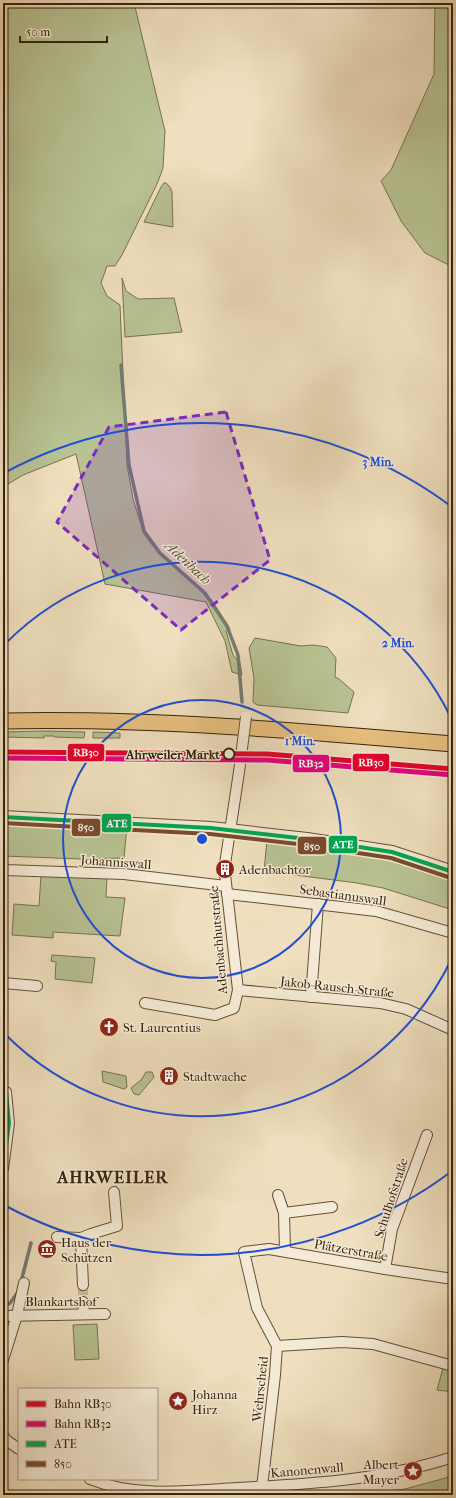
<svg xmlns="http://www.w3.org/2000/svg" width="456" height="1498" font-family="'IM FELL French Canon',serif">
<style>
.green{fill:#b8c292;stroke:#77724e}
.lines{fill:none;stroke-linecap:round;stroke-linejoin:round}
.stream{stroke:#737d74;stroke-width:3.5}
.minor-tunnel{stroke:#cab99a;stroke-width:10;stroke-dasharray:10 5;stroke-linecap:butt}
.minor-casing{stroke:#645038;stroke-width:12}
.tertiary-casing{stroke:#645038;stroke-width:14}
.primary-casing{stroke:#36210b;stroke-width:17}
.minor{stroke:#f5ead5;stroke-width:10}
.tertiary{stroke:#f5ead5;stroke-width:12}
.primary{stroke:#e8c07f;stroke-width:15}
.minor-bridge-casing{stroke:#645038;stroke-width:12;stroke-linecap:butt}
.minor-bridge{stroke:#f5ead5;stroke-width:10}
.bus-1-casing{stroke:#f5ead5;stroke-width:7}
.bus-2-casing{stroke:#f5ead5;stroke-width:7}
.bus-1{stroke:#00a651;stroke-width:4}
.bus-2{stroke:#7a4b2a;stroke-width:4}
.rail-1-casing{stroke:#f5ead5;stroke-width:8}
.rail-2-casing{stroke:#f5ead5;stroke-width:8}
.rail-1{stroke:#e4002b;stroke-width:5}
.rail-2{stroke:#e5007d;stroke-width:5}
.marked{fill:#7b2cbf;fill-opacity:0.2;stroke:#7b2cbf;stroke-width:3;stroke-dasharray:8 5;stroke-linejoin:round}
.ring{fill:none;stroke:#1d4ed8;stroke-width:2}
.stop-dot{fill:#f5ead5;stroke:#36210b;stroke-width:2}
.labels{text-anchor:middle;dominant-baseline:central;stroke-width:3;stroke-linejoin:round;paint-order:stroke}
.stop-label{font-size:13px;font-weight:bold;fill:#36210b;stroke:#f5ead5;text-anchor:end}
.street-label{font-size:13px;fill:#36210b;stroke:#f5ead5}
.poi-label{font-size:13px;fill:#36210b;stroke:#f5ead5;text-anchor:start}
.water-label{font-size:14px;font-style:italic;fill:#554f40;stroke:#f5ead5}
.district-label{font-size:17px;font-weight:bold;letter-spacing:1px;fill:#36210b;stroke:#f5ead5}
.centre{fill:#1d4ed8;stroke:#f5ead5;stroke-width:2}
.ring-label{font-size:12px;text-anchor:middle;font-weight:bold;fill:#1d4ed8;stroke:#f5ead5;stroke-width:3;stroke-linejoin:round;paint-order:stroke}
.line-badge{stroke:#f5ead5;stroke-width:1.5}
.badge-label{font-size:11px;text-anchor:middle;font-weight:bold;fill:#fff}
</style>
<rect width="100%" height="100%" fill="#efdfbe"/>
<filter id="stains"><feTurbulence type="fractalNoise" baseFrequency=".005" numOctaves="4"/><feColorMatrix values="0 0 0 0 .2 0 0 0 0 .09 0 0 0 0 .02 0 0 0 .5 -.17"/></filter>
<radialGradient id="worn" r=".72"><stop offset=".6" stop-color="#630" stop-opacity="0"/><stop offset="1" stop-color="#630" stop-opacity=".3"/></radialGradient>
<g class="green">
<polygon points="3,3 134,3 165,131 163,168 157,184 122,255 115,266 107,266 101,283 107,296 120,305 127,465 133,499 144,534 159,554 203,593 209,601 211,599 230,629 226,631 233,655 240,663 242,675 232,672 225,641 206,602 105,584 76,454 23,475 3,487"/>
<polygon points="435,3 453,3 453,267 425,253 401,221 381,181 391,170 434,74"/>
<polygon points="164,183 166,183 170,187 172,192 173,227 144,222 161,187"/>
<polygon points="122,278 126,291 138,299 174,298 182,332 125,337"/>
<polygon points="255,638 301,646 313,645 327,647 336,658 335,677 339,679 354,692 348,713 257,705 253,702 254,678 249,648"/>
<polygon points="44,731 85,732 84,738 55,737 54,736 44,736 44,738 3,737 3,732"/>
<polygon points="93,732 120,733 120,738 93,738"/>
<polygon points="3,821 127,825 124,858 81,859 3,856"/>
<polygon points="267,840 302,844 390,859 453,877 453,910 383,888 357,883 264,871"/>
<polygon points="41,875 107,877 106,897 125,898 120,936 53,932 53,938 12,935 14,904 39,906"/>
<polygon points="52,955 95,958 92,983 55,979 56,962 51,961"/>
<polygon points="102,1071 126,1076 127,1087 124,1089 103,1082"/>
<polygon points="146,1072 152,1072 154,1077 139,1095 134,1094 131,1088 141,1080"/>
<polygon points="97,1324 99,1359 75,1360 73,1325"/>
<polygon points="443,1368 453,1370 453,1392 437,1390"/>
<polygon points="453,1476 453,1488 429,1495 353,1495 405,1489"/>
</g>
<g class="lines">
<g class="stream">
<polyline points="121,365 129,465 144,531 160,553 205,593 227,626 238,655 242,702"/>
<polyline points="21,1282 31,1243"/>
<polyline points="4,1307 10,1303 18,1292"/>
</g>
<polyline class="minor-tunnel" points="83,1285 83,1302"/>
<defs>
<g id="minor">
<polyline points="225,864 239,772"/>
<polyline points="3,870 124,874 226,886"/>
<polyline points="227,894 376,911 453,933"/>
<polyline points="3,983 37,986"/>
<polyline points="238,990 380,1003 406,1009 453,1030"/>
<polyline points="311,997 318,904"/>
<polyline points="145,1003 215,1015 234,1008 238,990 225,874"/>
<polyline points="3,1091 6,1092 9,1123 3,1169"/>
<polyline points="278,1195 284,1213"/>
<polyline points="57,1237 81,1238 83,1285"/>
<polyline points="81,1238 91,1234 117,1226 114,1192"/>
<polyline points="285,1251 284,1213 332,1207"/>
<polyline points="385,1269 392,1229 427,1135"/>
<polyline points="83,1302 84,1314"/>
<polyline points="3,1316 105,1314"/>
<polyline points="277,1346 342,1342 373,1344 453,1366"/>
<polyline points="3,1360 17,1315 24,1283"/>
<polyline points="3,1435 6,1440 19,1449"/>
<path d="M90,1479C136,1498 189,1491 237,1488C310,1484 383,1480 453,1457"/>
<polyline points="262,1487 275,1375 277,1346 257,1308 244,1252 269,1249 385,1269 453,1279"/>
</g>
<polyline id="tertiary" points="3,817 211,828 307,839 392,852 453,872"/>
<path id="primary" d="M3,721C153,718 303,731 453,744"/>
</defs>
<use href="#minor" class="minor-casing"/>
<use href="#tertiary" class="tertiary-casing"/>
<use href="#primary" class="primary-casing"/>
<use href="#minor" class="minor"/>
<use href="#tertiary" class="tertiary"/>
<use href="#primary" class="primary"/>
<defs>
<polyline id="minor-bridge" points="239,772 246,717"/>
</defs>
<use href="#minor-bridge" class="minor-bridge-casing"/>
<use href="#minor-bridge" class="minor-bridge"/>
<defs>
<g id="bus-1">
<polyline points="3,817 211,828 307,839 392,852 453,872"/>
<polyline points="3,1091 6,1092 9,1123 3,1169"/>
</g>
<polyline id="bus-2" points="3,823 210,834 306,845 391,858 451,878"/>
</defs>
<use href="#bus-1" class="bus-1-casing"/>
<use href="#bus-2" class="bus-2-casing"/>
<use href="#bus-1" class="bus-1"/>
<use href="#bus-2" class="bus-2"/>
<defs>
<polyline id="rail-1" points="3,752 267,754 453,769"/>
<polyline id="rail-2" points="3,758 267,760 453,775"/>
</defs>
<use href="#rail-1" class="rail-1-casing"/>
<use href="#rail-2" class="rail-2-casing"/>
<use href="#rail-1" class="rail-1"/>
<use href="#rail-2" class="rail-2"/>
</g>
<path class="marked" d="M226,412L270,560L181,630L57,522L109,427Z"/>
<g class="ring">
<circle cx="202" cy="839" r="139"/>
<path d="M452 958A277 277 0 0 1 4 1033M4 645A277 277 0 0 1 452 720"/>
<path d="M452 1171A416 416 0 0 1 4 1205M4 473A416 416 0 0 1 452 507"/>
</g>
<defs>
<symbol id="building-disc" viewBox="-11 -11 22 22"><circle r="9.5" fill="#8f2418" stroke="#f5ead5"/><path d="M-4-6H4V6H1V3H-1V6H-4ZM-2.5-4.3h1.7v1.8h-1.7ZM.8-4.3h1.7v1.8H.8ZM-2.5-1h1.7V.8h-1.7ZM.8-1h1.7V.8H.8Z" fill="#fff"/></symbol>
<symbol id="church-disc" viewBox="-11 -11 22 22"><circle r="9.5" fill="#8f2418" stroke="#f5ead5"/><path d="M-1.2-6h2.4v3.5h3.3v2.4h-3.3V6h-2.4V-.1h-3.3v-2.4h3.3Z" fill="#fff"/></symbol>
<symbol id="museum-disc" viewBox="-11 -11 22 22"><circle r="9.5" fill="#8f2418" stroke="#f5ead5"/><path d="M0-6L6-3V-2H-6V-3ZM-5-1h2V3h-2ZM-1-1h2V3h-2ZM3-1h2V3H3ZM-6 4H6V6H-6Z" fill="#fff"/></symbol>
<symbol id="sight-disc" viewBox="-11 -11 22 22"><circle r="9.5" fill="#8f2418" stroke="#f5ead5"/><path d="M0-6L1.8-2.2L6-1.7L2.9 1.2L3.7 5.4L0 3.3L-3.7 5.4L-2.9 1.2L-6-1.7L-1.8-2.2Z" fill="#fff"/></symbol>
</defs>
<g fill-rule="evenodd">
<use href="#building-disc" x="214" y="858" width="22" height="22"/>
<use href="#church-disc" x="98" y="1016" width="22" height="22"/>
<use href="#building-disc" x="158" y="1065" width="22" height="22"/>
<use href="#museum-disc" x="36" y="1238" width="22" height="22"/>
<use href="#sight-disc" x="167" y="1390" width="22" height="22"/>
<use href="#sight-disc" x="402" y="1460" width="22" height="22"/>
</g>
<circle class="stop-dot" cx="229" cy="754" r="5.5"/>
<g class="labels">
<g class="stop-label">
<text x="220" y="754">Ahrweiler Markt</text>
</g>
<g class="street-label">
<text transform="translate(116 862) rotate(4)">Johanniswall</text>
<text transform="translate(343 895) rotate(8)">Sebastianuswall</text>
<text transform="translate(218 940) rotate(-95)">Adenbachhutstraße</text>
<text transform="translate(337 987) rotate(6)">Jakob-Rausch-Straße</text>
<text transform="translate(391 1198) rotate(-72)">Schulhofstraße</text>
<text transform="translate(351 1250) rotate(10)">Plätzerstraße</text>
<text x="61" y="1301">Blankartshof</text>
<text transform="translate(260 1389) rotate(-84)">Wehrscheid</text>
<text transform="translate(307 1470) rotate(-5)">Kanonenwall</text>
</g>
<g class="poi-label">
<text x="239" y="869">Adenbachtor</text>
<text x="123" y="1027">St. Laurentius</text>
<text x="183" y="1076">Stadtwache</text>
<text x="61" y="1242">Haus der<tspan x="61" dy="15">Schützen</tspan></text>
<text x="192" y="1394">Johanna<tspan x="192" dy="15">Hirz</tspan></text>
<text x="399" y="1464" text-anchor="end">Albert<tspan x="399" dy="15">Mayer</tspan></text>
</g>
<g class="water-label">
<text transform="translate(188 563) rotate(43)">Adenbach</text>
</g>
<g class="district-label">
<text x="113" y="1177">AHRWEILER</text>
</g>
</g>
<circle cx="202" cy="839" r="6" class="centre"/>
<g class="ring-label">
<text x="378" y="466">3 Min.</text>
<text x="398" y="647">2 Min.</text>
<text x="300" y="745">1 Min.</text>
</g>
<g class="line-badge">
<rect x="67" y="743" width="38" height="19" rx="4" fill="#e4002b"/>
<rect x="352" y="753" width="38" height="19" rx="4" fill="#e4002b"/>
<rect x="292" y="754" width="38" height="19" rx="4" fill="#e5007d"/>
<rect x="101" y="813" width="31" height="20" rx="4" fill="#00a651"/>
<rect x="71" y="818" width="30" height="19" rx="4" fill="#7a4b2a"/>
<rect x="328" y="835" width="30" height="19" rx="4" fill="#00a651"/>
<rect x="297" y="836" width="30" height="19" rx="4" fill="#7a4b2a"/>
</g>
<g class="badge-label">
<text x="86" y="756">RB30</text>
<text x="371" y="766">RB30</text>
<text x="311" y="767">RB32</text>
<text x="117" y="827">ATE</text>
<text x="86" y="831">850</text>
<text x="343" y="848">ATE</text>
<text x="312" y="850">850</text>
</g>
<rect width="456" height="1498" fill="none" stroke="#efdfbe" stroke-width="16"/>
<rect x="4" y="4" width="448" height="1490" fill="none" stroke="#36210b" stroke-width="2"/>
<rect x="8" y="8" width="440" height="1482" fill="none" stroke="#36210b"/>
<rect x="18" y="1388" width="140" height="92" fill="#f5ead5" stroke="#a99a84"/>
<rect x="26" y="1401" width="20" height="6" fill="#e4002b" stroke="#a99a84"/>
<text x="54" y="1408" font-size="12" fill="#36210b">Bahn RB30</text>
<rect x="26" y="1421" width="20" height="6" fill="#e5007d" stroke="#a99a84"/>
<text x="54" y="1428" font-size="12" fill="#36210b">Bahn RB32</text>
<rect x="26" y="1441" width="20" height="6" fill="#00a651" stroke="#a99a84"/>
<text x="54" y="1448" font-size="12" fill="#36210b">ATE</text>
<rect x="26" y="1461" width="20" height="6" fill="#7a4b2a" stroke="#a99a84"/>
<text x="54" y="1468" font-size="12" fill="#36210b">850</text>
<path d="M20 36v6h87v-6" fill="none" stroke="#36210b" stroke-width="2"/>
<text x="26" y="36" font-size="12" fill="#36210b" stroke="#f5ead5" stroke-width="3" paint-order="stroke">50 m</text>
<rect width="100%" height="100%" filter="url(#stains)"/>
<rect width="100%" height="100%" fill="url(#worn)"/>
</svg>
